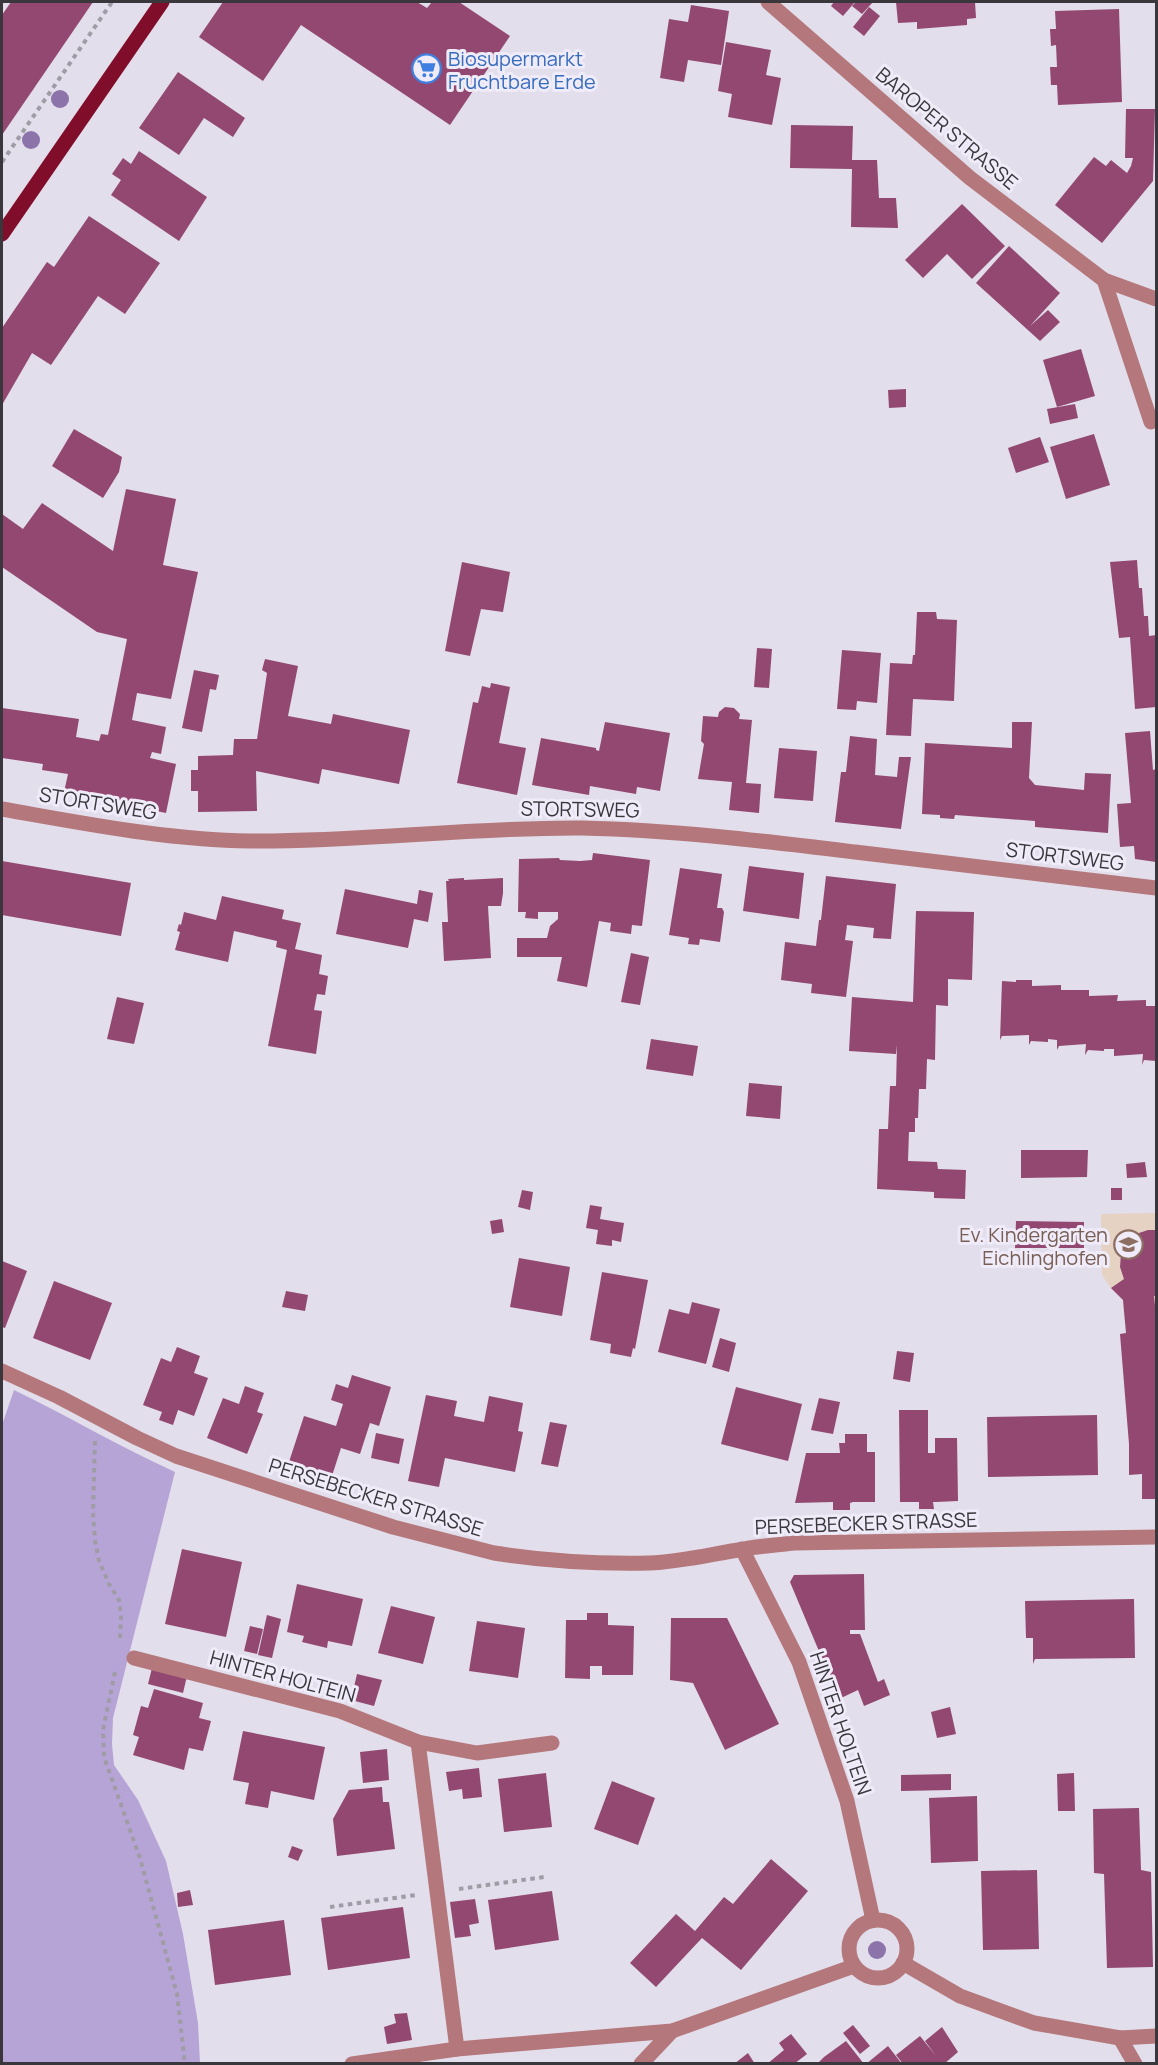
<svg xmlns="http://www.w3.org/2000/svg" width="1158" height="2065" font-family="Manrope,sans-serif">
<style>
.education{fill:#e6d2c3}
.green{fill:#b6a4d7}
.building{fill:#924870}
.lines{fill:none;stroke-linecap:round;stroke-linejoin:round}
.path{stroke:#9f9ca6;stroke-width:4;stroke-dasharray:4.5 4.5;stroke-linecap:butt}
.minor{stroke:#b4777b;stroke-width:15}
.major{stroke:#800e2b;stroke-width:15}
.tree{fill:#8c73aa}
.labels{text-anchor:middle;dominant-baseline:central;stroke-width:6;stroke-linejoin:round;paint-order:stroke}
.shop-label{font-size:20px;fill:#366cbe;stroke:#efebf9;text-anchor:start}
.street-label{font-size:20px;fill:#39373c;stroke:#efebf9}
.education-label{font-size:20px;fill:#785e54;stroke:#efebf9;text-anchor:end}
</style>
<rect width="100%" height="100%" fill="#e2deeb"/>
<polygon class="education" points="1156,1213 1156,1315 1124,1317 1123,1300 1115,1291 1113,1291 1102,1275 1101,1214"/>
<path class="green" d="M14,1390C68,1416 120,1447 175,1472L113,1718L112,1744L114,1765L138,1800L166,1861L183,1934L198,2023L200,2063L2,2064V1425Z"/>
<g class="building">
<polygon points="11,2 93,2 2,135 2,15"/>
<polygon points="223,2 417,2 427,8 432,2 459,2 510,36 450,125 301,25 263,81 199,37"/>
<polygon points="834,2 855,2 843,16 831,6"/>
<polygon points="856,2 873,2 862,14 852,6"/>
<polygon points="896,2 975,2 976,18 967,19 967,25 917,29 917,22 898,23"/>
<polygon points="691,5 729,11 721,65 688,60 684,82 660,78 669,19 688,22"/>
<polygon points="869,7 880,16 864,36 853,27"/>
<polygon points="1119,9 1122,102 1058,105 1057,85 1051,85 1050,67 1057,67 1056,45 1051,46 1050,29 1056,29 1055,11"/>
<polygon points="726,42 771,50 766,75 781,78 772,125 728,117 732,94 718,91"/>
<polygon points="178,72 245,118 233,137 204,118 179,155 139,128"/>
<polygon points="1126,109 1155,109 1153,181 1102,243 1055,205 1094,157 1106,166 1111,160 1127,173 1131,166 1133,158 1125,158"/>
<polygon points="791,125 853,126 852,160 877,160 879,198 896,198 898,228 851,227 852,169 790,168"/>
<polygon points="139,151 207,197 179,241 111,195 121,180 112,174 123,158 131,164"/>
<polygon points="962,204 1005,246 972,279 947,254 923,278 905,260"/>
<polygon points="89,216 160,263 125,314 98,296 51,365 32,353 2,405 2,328 47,262 54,267"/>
<polygon points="1009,246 1060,293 1030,326 1048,310 1060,322 1040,341 976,283"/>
<polygon points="1081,349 1095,396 1057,407 1043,360"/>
<polygon points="906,389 906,407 889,408 888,390"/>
<polygon points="1075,404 1078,418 1050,424 1047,409"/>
<polygon points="74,429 122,457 119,472 103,498 52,466"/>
<polygon points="1094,434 1110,485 1066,499 1050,447"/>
<polygon points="1040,437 1049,462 1016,473 1008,448"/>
<polygon points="126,489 176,499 163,565 198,572 171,699 137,693 132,720 166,727 161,754 152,752 150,758 176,764 166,813 64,792 68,774 42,770 43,764 2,758 2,708 79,719 76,737 99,741 101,734 108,735 127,639 97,632 2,567 2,514 23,529 42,503 113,551"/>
<polygon points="1137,560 1139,588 1142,588 1144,616 1148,616 1149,636 1156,635 1156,707 1135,709 1130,637 1119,638 1110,562"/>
<polygon points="462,562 510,572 503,612 481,609 470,656 445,651"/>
<polygon points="917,612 936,612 937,619 957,620 954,701 913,699 911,736 886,735 890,663 912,664 913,655 915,655"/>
<polygon points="757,648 772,649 769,688 754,687"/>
<polygon points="842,650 881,653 877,703 857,701 856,710 837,709"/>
<polygon points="265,659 298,666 288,716 331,724 333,714 410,730 399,784 322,769 319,784 256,771 257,811 198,812 198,791 191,791 191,770 198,770 198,756 233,755 234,739 257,739 267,673 262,670"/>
<polygon points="194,670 219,675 216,690 210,689 202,732 182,728"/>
<polygon points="491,683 510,687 499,743 526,748 517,795 457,783 473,702 478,703 482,686 490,688"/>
<polygon points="725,707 734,708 740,714 739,719 752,720 746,783 761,784 759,813 729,810 732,782 698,779 704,744 701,741 703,716 718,717 719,712"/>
<polygon points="605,722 670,733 660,791 637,787 636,794 590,786 589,795 532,785 541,738 596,748 596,750 599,751"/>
<polygon points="1012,722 1032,722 1029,778 1035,785 1084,790 1085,773 1111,774 1108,833 1035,827 1035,821 955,815 954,819 940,818 940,815 922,814 925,743 1012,748"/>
<polygon points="1150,731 1153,770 1156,769 1156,862 1135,859 1134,846 1120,847 1117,804 1131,803 1125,733"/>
<polygon points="850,736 877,739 875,775 897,777 899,757 911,757 901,829 835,822 841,772 846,772"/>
<polygon points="779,748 817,751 813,801 774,798"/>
<polygon points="593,853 650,860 642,926 632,925 631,934 610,931 611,923 599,921 587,987 557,981 562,957 517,957 517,938 547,938 550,926 558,919 558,912 538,912 538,919 525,918 526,912 518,912 519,859 559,858 560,860 580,861 592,860"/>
<polygon points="2,861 131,883 121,936 2,915"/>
<polygon points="749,866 804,873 799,919 743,911"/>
<polygon points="680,868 722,874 717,908 722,908 724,912 720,942 700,939 699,945 688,944 689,938 669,935"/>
<polygon points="826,876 896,884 891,939 873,938 874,928 847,925 845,940 853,941 846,997 811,993 812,984 781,980 785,942 816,946 819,920 821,920"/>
<polygon points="464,878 464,880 503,878 503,893 501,906 488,906 491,958 444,961 442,922 448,922 446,881 449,881 448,879"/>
<polygon points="345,889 417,904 419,890 433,893 428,922 414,919 408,948 336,934"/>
<polygon points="222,896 284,910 282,919 301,923 295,949 322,955 319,974 328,976 325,995 317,994 314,1010 322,1011 316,1054 268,1046 287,950 276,947 277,941 234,931 228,962 175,950 180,932 177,931 179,924 181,925 184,912 216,920"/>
<polygon points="916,911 974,912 972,980 948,979 948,1006 936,1005 935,1060 927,1059 926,1089 919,1089 918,1118 915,1118 915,1132 909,1132 908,1161 937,1162 938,1169 966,1170 965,1199 934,1198 934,1192 877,1189 879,1129 888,1129 890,1086 896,1086 897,1045 896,1054 849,1051 852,997 913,1002"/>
<polygon points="631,953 649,957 640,1005 621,1002"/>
<polygon points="1016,980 1032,980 1032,986 1061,985 1061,990 1089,990 1089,996 1118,995 1117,1001 1146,1000 1146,1006 1156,1006 1156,1061 1144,1060 1142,1065 1143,1054 1114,1056 1114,1049 1104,1049 1104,1051 1088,1050 1085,1055 1086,1044 1059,1046 1057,1050 1057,1040 1048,1039 1048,1042 1031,1041 1029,1045 1029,1035 1002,1036 1000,1040 1002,981 1016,982"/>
<polygon points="117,997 144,1003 134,1044 107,1039"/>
<polygon points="651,1039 698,1046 693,1076 646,1069"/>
<polygon points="749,1083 782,1086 780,1119 746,1116"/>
<polygon points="1021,1150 1088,1150 1087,1177 1021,1178"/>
<polygon points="1145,1162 1147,1177 1127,1178 1126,1164"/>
<rect x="1111" y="1188" width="11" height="12"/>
<polygon points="522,1190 533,1192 530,1210 518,1207"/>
<polygon points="590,1205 602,1207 600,1219 624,1223 621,1242 612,1240 612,1246 596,1244 598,1230 586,1228"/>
<polygon points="502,1219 504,1232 492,1234 490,1221"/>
<polygon points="1016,1221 1084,1222 1084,1248 1015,1248"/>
<polygon points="1148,1230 1156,1230 1156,1296 1154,1296 1156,1315 1156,1499 1142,1499 1142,1474 1129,1475 1129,1444 1120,1334 1126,1333 1123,1300 1111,1288 1124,1279 1120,1267 1121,1254 1126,1243 1136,1234"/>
<polygon points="519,1258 570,1267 562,1316 510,1307"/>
<polygon points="2,1261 27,1271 5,1328 2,1327"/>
<polygon points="602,1272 648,1280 635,1349 633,1348 631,1357 610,1353 611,1344 590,1340"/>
<polygon points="54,1281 112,1303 90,1360 33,1338"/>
<polygon points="286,1291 308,1295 305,1311 282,1307"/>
<polygon points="692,1302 720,1309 706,1364 658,1352 669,1309 689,1314"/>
<polygon points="720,1338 736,1343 729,1372 712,1367"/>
<polygon points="177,1347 200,1356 194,1373 208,1378 194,1416 178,1410 173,1425 159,1420 162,1412 143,1405 161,1358 171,1362"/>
<polygon points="897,1351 914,1353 910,1382 893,1379"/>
<polygon points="352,1375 391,1387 379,1426 370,1423 360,1454 341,1448 330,1482 287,1468 304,1416 336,1426 343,1404 331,1400 336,1384 348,1388"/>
<polygon points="245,1386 264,1393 257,1412 263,1414 247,1454 207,1438 223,1398 239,1404"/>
<polygon points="736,1387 802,1404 788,1461 721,1444"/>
<polygon points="426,1395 457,1401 454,1416 484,1422 489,1396 523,1403 518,1431 523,1432 515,1472 445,1458 439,1487 408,1481"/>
<polygon points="819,1398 840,1402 833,1434 811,1430"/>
<polygon points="899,1410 928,1410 928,1453 935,1453 935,1438 957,1438 958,1501 936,1502 933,1502 934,1509 919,1509 919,1502 900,1502"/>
<polygon points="1097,1415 1098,1475 988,1477 987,1417"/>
<polygon points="550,1422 567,1425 558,1467 541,1464"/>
<polygon points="376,1433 404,1439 399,1464 371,1458"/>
<polygon points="845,1434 867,1434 867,1452 875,1452 875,1502 853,1502 850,1503 850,1510 833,1510 833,1502 795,1503 806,1453 840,1453 839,1443 845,1443"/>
<polygon points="182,1549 242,1562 226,1637 165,1624"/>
<polygon points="864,1574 865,1630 850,1630 850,1634 860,1634 878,1682 884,1679 890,1695 864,1706 858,1690 839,1699 790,1582 794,1575"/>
<polygon points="297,1584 363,1599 352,1646 328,1641 327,1648 302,1642 304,1636 287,1632"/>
<polygon points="1134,1599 1135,1658 1035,1659 1033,1664 1033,1638 1026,1638 1025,1601"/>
<polygon points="391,1606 435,1617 423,1664 378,1653"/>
<polygon points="587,1613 608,1613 608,1625 634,1626 633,1675 602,1675 602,1666 590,1666 590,1679 565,1678 566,1620 587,1620"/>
<polygon points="267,1615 281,1619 272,1658 258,1655"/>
<polygon points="671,1618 727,1618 779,1724 725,1750 693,1683 670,1680"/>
<polygon points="477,1621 525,1628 518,1678 469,1671"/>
<polygon points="250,1626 263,1629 257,1654 244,1651"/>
<polygon points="152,1668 187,1676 183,1693 148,1684"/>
<polygon points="357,1674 382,1680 374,1706 351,1700"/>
<polygon points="154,1689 203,1703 199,1718 211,1721 203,1751 189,1748 184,1770 133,1755 139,1737 133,1735 141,1706 148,1708"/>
<polygon points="950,1707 956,1734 937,1738 931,1712"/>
<polygon points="243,1731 325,1747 314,1800 271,1791 268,1808 245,1804 249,1783 233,1780"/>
<polygon points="387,1749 389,1780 363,1783 360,1752"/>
<polygon points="479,1768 482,1797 463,1799 462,1789 449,1791 446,1772"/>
<polygon points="546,1773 552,1827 504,1832 498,1779"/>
<polygon points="1074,1773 1075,1811 1058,1811 1057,1774"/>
<polygon points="951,1774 951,1790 901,1791 901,1775"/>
<polygon points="612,1781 655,1798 638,1845 594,1829"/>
<polygon points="382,1787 383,1802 389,1802 395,1849 337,1856 333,1819 349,1790"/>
<polygon points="977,1796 978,1861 931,1863 929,1798"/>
<polygon points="1139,1808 1141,1870 1151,1872 1153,1967 1107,1968 1104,1874 1094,1873 1093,1809"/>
<polygon points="292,1846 303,1850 298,1861 288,1857"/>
<polygon points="771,1859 808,1891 741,1970 702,1938 656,1987 630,1963 676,1914 695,1931 724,1897 733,1904"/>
<polygon points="1037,1870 1039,1949 983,1950 981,1871"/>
<polygon points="190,1890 193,1905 178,1907 177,1893"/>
<polygon points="552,1891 559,1940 495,1950 488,1900"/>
<polygon points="475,1899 479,1923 469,1925 471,1936 455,1938 450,1902"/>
<polygon points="403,1907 410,1958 328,1970 321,1918"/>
<polygon points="284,1920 291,1975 215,1985 208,1930"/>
<polygon points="407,2013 412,2040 387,2044 384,2027 396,2023 394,2014"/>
<polygon points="853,2025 870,2046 860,2054 843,2033"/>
<polygon points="942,2027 958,2052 944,2064 903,2064 896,2055 920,2036 936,2056 925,2041"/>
<polygon points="791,2034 807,2054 794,2064 767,2064 784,2050 779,2043"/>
<polygon points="846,2041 864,2064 817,2064 824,2057"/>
<polygon points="888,2046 902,2064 866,2064"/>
<polygon points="748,2053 755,2064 734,2064"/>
</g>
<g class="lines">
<g class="path">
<polyline points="2,162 112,2"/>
<polyline points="95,1441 93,1513 95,1540 99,1561 109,1584 119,1600 121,1617 120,1638"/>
<polyline points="115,1672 103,1730 104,1757 140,1858 177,1994 185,2064"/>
<polyline points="459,1889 544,1877"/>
<polyline points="330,1907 416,1895"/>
</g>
<g class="minor">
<polyline points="768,2 970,178 1104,280 1156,299"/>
<polyline points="1104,280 1151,422"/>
<path d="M2,809C83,823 167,840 250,841C361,842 471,827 582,828C674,830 764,841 855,852C956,864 1056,876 1156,888"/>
<path d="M2,1371L59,1397L137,1438L176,1456L393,1527L494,1553C545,1561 597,1564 649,1563C681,1562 712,1554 744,1549C760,1546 777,1545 794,1543L1156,1537"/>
<polyline points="742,1549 799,1662 847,1801 873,1920"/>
<polyline points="134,1658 340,1711 418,1742 477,1753 552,1743"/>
<polyline points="418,1742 457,2049"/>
<circle cx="878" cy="1949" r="29"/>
<polyline points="903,1963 960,1996 1034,2023 1120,2038 1156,2036"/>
<polyline points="1120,2038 1135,2064"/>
<polyline points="352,2064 457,2049 672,2031 854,1966"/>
<polyline points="641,2064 672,2031"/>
</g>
<polyline class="major" points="2,234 162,2"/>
</g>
<g class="tree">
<circle cx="60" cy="99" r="9"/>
<circle cx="31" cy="140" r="9"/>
<circle cx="877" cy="1950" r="9"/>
</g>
<defs>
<symbol id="supermarket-ring" viewBox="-11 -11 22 22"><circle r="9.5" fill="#efebf9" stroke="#3f7fe0" stroke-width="1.5"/><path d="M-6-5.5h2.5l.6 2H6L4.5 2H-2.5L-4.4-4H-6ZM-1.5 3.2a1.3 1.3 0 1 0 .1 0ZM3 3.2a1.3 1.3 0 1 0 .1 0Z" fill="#3f7fe0"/></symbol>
<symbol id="school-ring" viewBox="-11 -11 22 22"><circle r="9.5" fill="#efebf9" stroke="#8d6e63" stroke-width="1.5"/><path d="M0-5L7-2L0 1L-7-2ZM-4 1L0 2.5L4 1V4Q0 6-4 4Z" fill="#8d6e63"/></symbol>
</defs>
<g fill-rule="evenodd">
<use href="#supermarket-ring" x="410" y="52" width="33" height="33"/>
<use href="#school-ring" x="1112" y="1228" width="33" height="33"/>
</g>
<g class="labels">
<g class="shop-label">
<text x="448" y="58">Biosupermarkt<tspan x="448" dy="23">Fruchtbare Erde</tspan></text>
</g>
<g class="street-label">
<text transform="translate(947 128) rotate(40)">BAROPER STRASSE</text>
<text transform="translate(98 803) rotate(9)">STORTSWEG</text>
<text transform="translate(580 809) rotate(1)">STORTSWEG</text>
<text transform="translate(1065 856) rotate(7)">STORTSWEG</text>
<text transform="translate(376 1497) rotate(17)">PERSEBECKER STRASSE</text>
<text transform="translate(866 1523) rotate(-2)">PERSEBECKER STRASSE</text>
<text transform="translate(283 1676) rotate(15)">HINTER HOLTEIN</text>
<text transform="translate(841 1723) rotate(71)">HINTER HOLTEIN</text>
</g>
<g class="education-label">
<text x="1108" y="1234">Ev. Kindergarten<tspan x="1108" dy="23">Eichlinghofen</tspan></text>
</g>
</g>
<rect width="1158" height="2065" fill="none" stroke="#39373c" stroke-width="6"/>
</svg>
